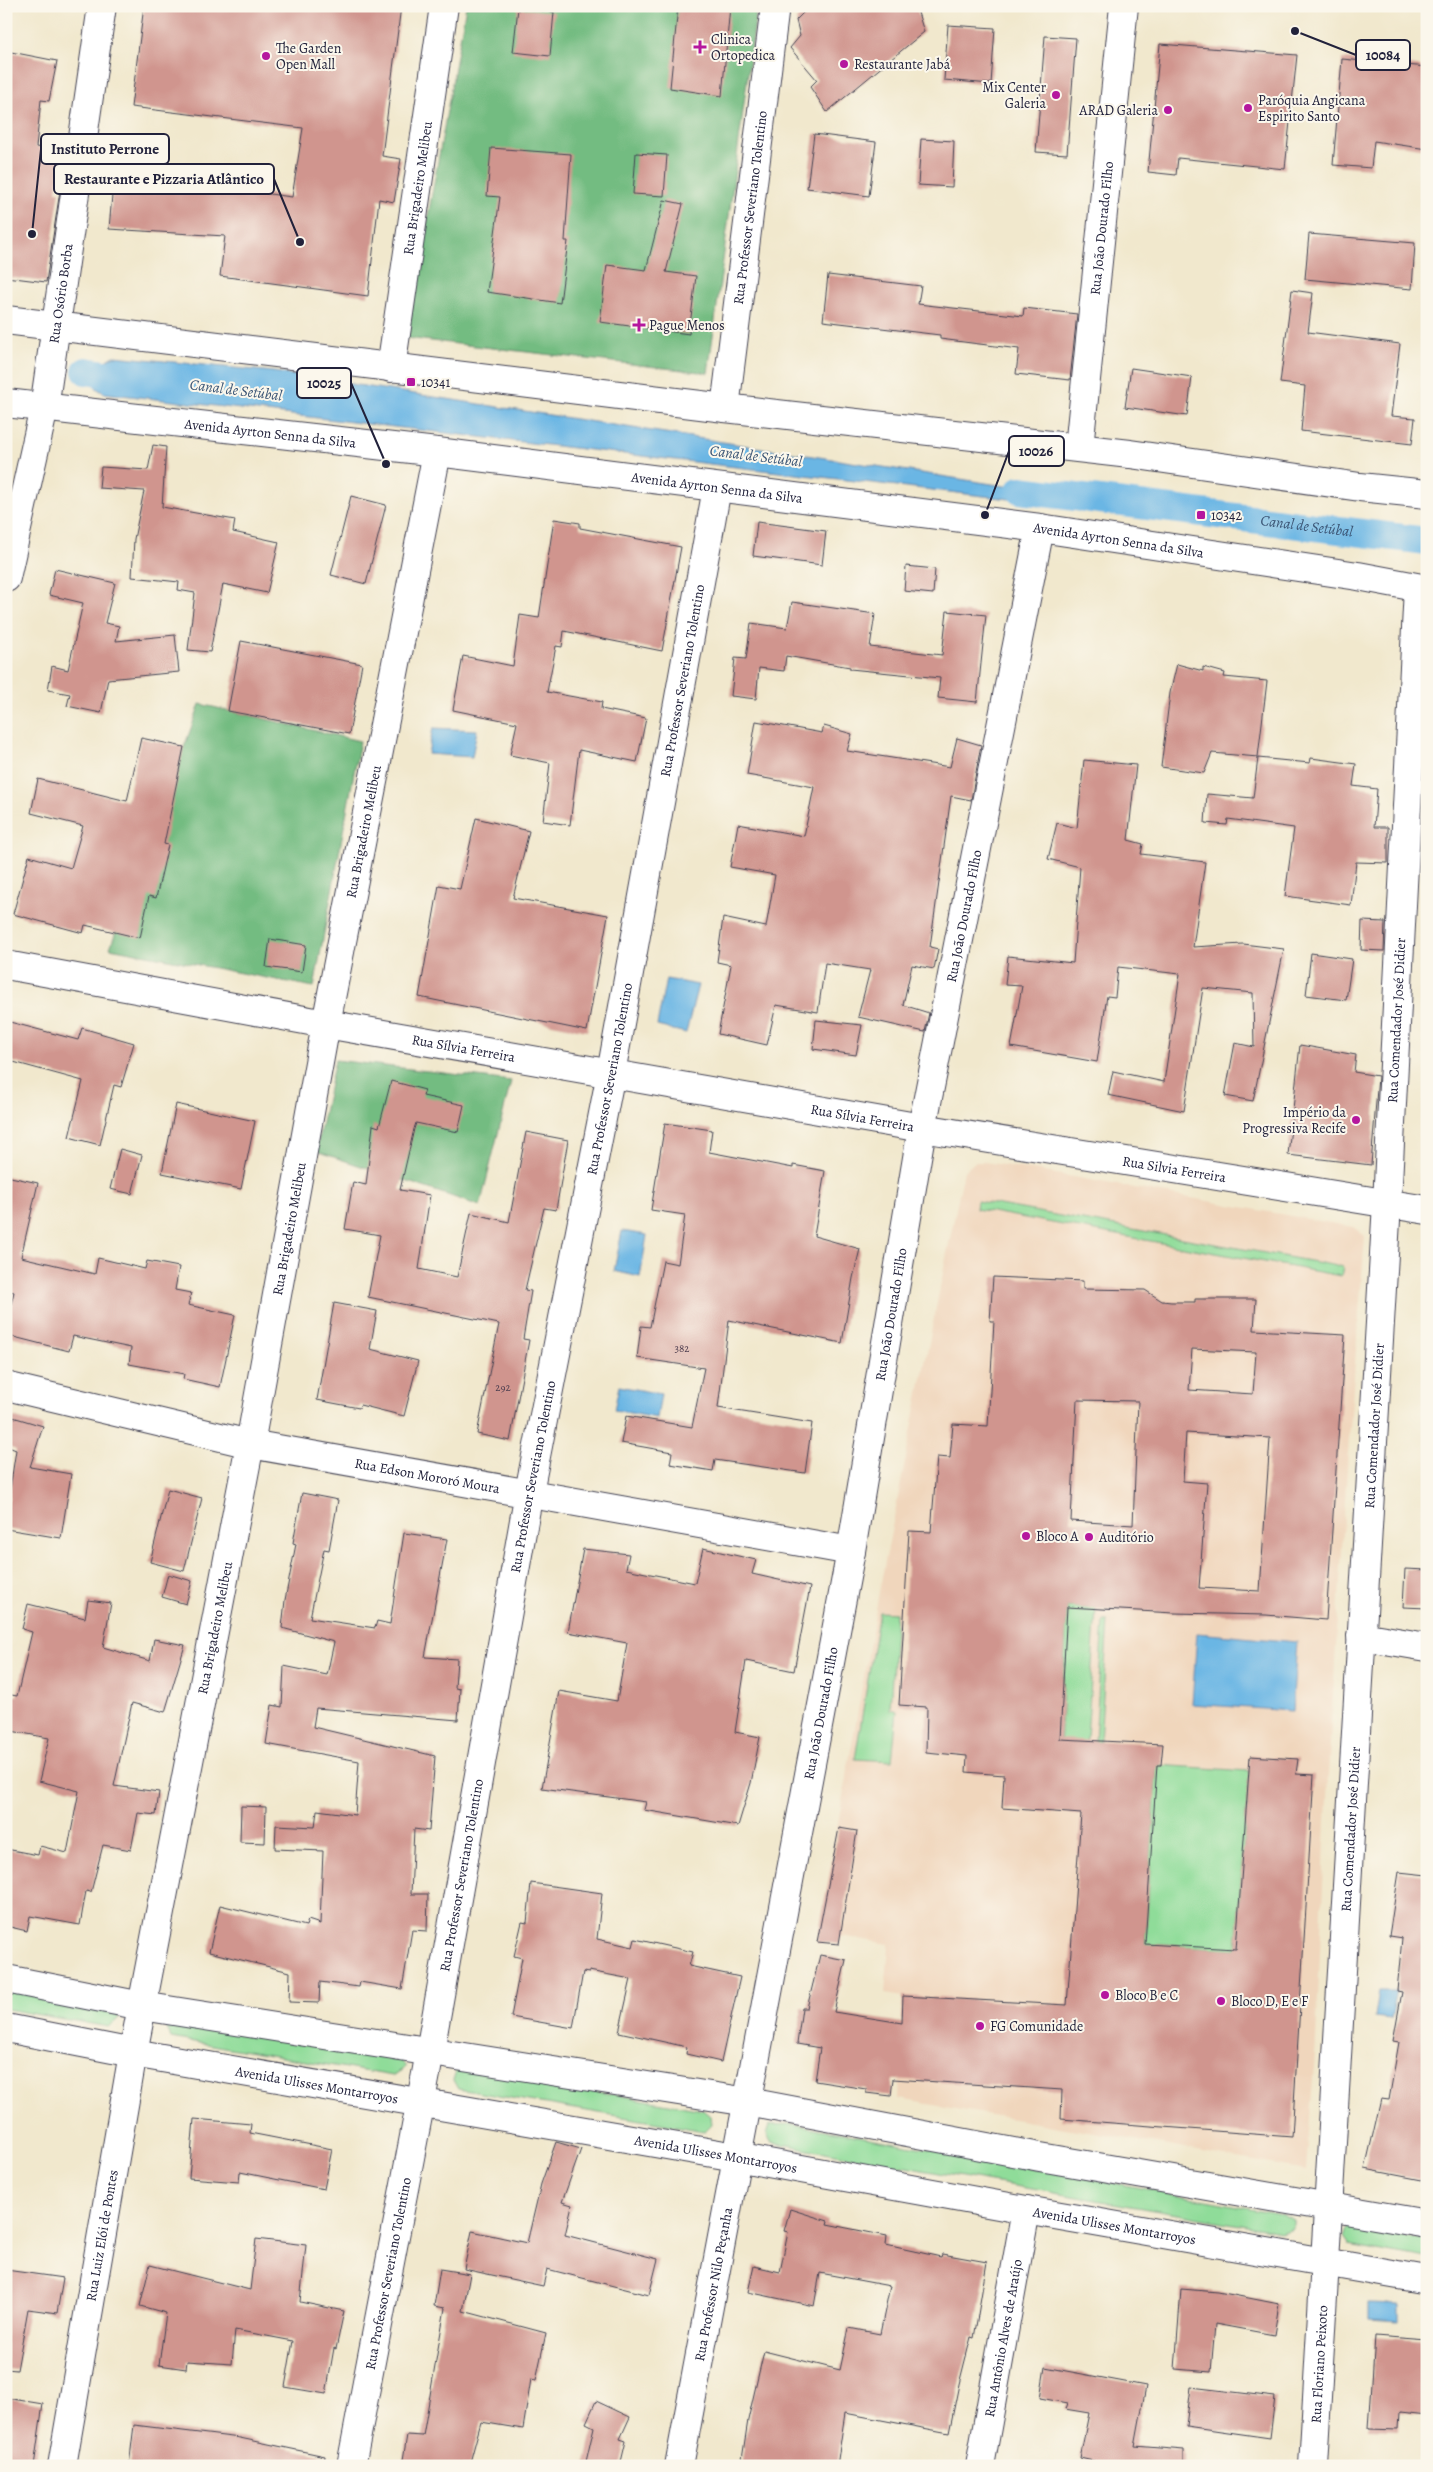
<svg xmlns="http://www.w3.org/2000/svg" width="1433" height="2472" font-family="Alegreya,serif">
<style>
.built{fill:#f0d6bc}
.green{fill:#8fdc99;stroke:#587f6a}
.forest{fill:#73bc81;stroke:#4a6f5e}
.water{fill:#6bb6e4;stroke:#466c90}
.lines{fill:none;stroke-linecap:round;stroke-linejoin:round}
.canal{stroke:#6bb6e4;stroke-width:28}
.building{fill:#d0958e;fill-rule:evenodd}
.minor-casing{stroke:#414051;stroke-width:30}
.major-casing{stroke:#414051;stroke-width:30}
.minor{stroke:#fff;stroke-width:28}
.major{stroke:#fff;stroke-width:28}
.poi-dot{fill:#b5179e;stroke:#fbf7ec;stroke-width:2}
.labels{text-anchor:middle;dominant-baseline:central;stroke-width:4;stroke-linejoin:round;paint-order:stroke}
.number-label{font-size:11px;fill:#4e3f50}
.poi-label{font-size:14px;fill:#22223b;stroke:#fbf7ec;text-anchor:start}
.street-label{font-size:14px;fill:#22223b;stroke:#fbf7ec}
.water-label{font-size:15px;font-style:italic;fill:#3c5676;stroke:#fbf7ec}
.leader{fill:none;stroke:#22223b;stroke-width:2}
.callout-dot{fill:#22223b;stroke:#fbf7ec;stroke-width:2}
.callout{fill:#fbf7ec;stroke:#22223b;stroke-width:2}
.callout-label{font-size:15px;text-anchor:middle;font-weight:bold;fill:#22223b}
</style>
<rect width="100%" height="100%" fill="#fbf7ec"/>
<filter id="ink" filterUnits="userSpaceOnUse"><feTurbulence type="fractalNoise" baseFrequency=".02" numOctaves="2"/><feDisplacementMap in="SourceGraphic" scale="10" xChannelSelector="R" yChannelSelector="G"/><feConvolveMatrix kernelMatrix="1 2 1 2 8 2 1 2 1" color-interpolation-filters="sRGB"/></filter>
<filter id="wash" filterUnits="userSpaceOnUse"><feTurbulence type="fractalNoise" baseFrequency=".0096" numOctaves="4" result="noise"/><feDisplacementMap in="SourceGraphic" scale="20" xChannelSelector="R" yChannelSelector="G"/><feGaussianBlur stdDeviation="1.12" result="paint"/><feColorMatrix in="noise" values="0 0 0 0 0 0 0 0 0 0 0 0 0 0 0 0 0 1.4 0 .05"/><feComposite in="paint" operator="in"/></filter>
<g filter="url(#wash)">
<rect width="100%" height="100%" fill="#f1e8cd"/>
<polygon class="built" points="975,1162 985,1162 1045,1172 1353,1227 1365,1236 1348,1452 1328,1776 1316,2041 1306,2170 899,2099 903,1997 885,1994 889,1944 841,1936 839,1944 817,1942 879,1592 950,1238 964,1171"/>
<g class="green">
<polygon points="977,1201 1343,1267 1341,1276 976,1209"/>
<polygon points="1067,1607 1096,1609 1086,1752 1060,1751"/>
<polygon points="879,1612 896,1613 890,1709 897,1711 892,1761 855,1759"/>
<polygon points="1103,1621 1108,1621 1100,1741 1095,1741"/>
<polygon points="1157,1765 1249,1771 1236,1949 1145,1944"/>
<polygon points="6,1990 115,2010 119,2018 109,2027 6,2009"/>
<polygon points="172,2022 400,2060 406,2067 393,2076 171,2038 167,2028"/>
<polygon points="472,2070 703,2110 711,2117 712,2124 705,2131 458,2089 453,2080 456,2071"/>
<polygon points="793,2124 1282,2214 1294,2220 1294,2228 1281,2232 922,2170 771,2142 767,2134 770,2125"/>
<polygon points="1348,2226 1427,2239 1427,2259 1349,2245 1344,2238"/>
</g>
<g class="forest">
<polygon points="466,6 757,6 708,373 406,338"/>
<polygon points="200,704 360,741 314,987 110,948"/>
<polygon points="335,1060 511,1081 480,1206 316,1151"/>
</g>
<g class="water">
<path d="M114,356L274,372L1056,494L1427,544V551L1376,542L104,393L96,388C94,370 99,365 114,356Z"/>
<polygon points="433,728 477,730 472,757 428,754"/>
<polygon points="666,979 698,985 686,1033 657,1026"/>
<polygon points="622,1231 647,1235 640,1277 614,1271"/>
<polygon points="619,1386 661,1394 657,1418 614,1410"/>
<polygon points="1197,1633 1297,1642 1292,1711 1192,1704"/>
<polygon points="1379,1991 1397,1991 1391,2019 1375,2017"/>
<polygon points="1368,2304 1400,2305 1400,2321 1368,2319"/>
</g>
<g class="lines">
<g class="canal">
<polyline points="86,371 131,378"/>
<path id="s1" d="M1020,490L1427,541"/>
</g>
</g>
<g id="blocks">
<g class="building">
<polygon points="144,6 401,6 382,156 401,159 394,202 379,199 368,296 220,276 225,236 109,229 113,184 232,193 232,189 292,197 303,128 131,107"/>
<polygon points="678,6 730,6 722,96 670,88"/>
<polygon points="810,6 916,6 924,32 827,112 810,87 817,80 790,48 800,36 796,20"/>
<polygon points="518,8 554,12 550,56 513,52"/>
<polygon points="948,25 995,28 991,84 944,80"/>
<polygon points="1045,36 1076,38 1067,154 1036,152"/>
<polygon points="1160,44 1297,55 1285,169 1178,158 1176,175 1148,172"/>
<polygon points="6,51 57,61 49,101 41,100 36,147 62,152 56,191 60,191 46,282 6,277"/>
<polygon points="1342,59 1427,67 1427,149 1374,141 1371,168 1333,165"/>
<polygon points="814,134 876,142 869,196 807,188"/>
<polygon points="921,139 954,141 952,187 918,185"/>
<polygon points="491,148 571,154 565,241 568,241 560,303 487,292 500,197 487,196"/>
<polygon points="636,153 667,155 664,196 633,194"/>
<polygon points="664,200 683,204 666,272 696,276 689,334 600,322 607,265 646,270"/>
<polygon points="1309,234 1415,243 1412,289 1305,279"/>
<polygon points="828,275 921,286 918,304 1023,316 1024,308 1077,314 1070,380 1016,374 1019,349 940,339 940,335 823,321"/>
<polygon points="1292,290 1313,293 1308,332 1400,344 1391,416 1415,418 1412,444 1301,431 1305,386 1280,383"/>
<polygon points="1131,368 1192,377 1187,416 1125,407"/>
<polygon points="153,445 166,447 162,507 235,520 233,532 279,542 267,593 223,584 210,652 188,650 195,593 178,590 179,582 132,577 134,539 144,491 99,488 101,467 148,470"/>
<polygon points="351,496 386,505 366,584 331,575"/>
<polygon points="554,519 580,523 580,528 681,547 662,651 564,631 562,647 556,646 547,692 602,702 601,709 646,718 637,762 579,750 570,825 543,821 550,763 510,755 517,723 453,710 463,656 513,666 520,615 539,618"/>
<polygon points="757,522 826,531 822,565 753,556"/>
<polygon points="906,566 935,569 933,594 904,591"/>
<polygon points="55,569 115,583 105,623 119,626 116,641 175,635 179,672 108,679 101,713 67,706 70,694 48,690 52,666 68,670 83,603 49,595"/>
<polygon points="792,602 875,614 870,647 942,655 947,611 986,615 977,702 938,698 940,678 850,669 850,667 786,656 784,671 759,668 756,699 731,696 735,658 746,659 751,623 787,628"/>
<polygon points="241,641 362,664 349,734 228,711"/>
<polygon points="1177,664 1203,671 1203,667 1225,673 1224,677 1267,681 1258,757 1212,753 1204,773 1161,767 1170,693"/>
<polygon points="756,721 822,733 824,726 852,734 847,751 950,767 957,738 981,745 971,800 951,796 930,947 938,949 934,969 912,965 903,1005 929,1013 925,1032 858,1017 870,970 825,963 818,1012 776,1005 767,1045 718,1034 731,965 717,962 723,918 766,927 775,875 730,867 738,824 804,836 814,787 747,775"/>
<polygon points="141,738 184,747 164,844 168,845 156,898 149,896 140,938 85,925 83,933 13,914 29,856 71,868 83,826 31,813 38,779 127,801"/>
<polygon points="1258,758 1310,763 1311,758 1356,764 1353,786 1377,789 1374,827 1388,827 1388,863 1356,862 1351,905 1285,896 1294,828 1228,819 1227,825 1205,823 1207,794 1253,798"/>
<polygon points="1084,760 1136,765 1128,840 1143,844 1141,854 1205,862 1193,947 1243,944 1284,949 1253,1101 1225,1096 1235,1043 1254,1047 1253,993 1203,988 1184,1111 1108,1095 1113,1071 1164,1082 1180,974 1118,967 1115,997 1107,996 1097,1062 1011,1047 1022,986 1005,985 1008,956 1073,963 1080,867 1048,859 1057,823 1077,828"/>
<polygon points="476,818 529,831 513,898 608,915 587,1031 419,997 439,885 460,889"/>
<polygon points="1362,921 1385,922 1384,951 1361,950"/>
<polygon points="270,939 306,945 302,972 266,967"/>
<polygon points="1311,953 1352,959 1346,1000 1306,995"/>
<polygon points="816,1020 862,1025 856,1055 813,1049"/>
<polygon points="6,1021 78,1040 82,1028 134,1043 121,1087 114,1085 100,1145 69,1137 83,1081 6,1060"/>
<polygon points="1300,1045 1356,1055 1354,1072 1378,1076 1371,1165 1288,1155"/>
<polygon points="391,1081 425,1090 423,1096 464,1105 458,1132 416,1123 414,1129 400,1190 430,1195 419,1269 457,1277 471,1213 509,1222 526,1132 568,1140 556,1210 544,1208 525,1290 531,1291 523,1339 529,1340 510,1441 477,1434 499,1324 368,1297 380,1235 345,1229 353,1182 366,1185 373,1125 379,1127"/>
<polygon points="176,1104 255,1121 241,1189 162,1173"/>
<polygon points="665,1123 712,1130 709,1152 793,1168 793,1165 825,1171 814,1236 860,1249 853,1278 842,1343 729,1320 718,1408 812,1423 805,1473 715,1460 713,1471 670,1464 672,1452 621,1443 626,1416 692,1427 704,1368 637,1358 641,1326 650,1327 663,1261 678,1264 685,1215 651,1210"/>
<polygon points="120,1149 142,1155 132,1194 110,1189"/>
<polygon points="6,1176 38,1183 21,1257 95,1274 98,1258 145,1269 147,1261 179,1267 175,1290 191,1293 188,1305 235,1315 220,1387 183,1379 184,1374 129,1364 131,1348 73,1336 69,1351 6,1335 6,1324 14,1292 6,1290"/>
<path d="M993,1277L1083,1281V1289L1145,1290L1162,1301L1171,1302H1195V1299H1256L1254,1330L1345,1335L1326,1620L1266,1615L1174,1613L1067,1607L1060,1739L1163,1744L1161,1765H1157L1145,1944L1236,1949L1250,1756L1298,1759L1296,1774L1314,1775L1292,2137L1061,2119L1062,2090L893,2079L891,2096L866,2093V2089L815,2081L820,2048L797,2044L802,2008H807L820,1955L846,1960L834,2012L902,2023L903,1996L1067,2005L1081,1814L1002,1808L1004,1775L966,1772L967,1756L926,1752L927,1707L899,1705L909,1531L931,1532L937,1457L950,1458L953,1424L988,1426L994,1321H990ZM1192,1349L1256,1352L1253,1394L1189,1390ZM1077,1400L1138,1401L1133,1525L1071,1521ZM1186,1433L1270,1438L1260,1591L1199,1588L1207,1483L1183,1481Z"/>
<polygon points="334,1303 377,1311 370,1349 418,1361 404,1416 360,1405 359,1408 317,1400"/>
<polygon points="6,1415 43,1426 30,1467 71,1474 61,1538 6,1529 6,1515 16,1450 6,1446"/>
<polygon points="168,1489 202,1498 184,1571 150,1562"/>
<polygon points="302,1493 338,1500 329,1550 324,1549 310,1618 375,1628 377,1621 390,1624 404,1533 447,1539 425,1657 457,1659 455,1688 460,1689 458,1720 316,1708 313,1727 435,1756 429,1831 414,1829 411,1894 428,1894 427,1931 412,1930 402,1989 360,1982 359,1987 320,1982 319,2003 289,2002 290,1972 209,1952 220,1905 306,1926 308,1920 320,1924 323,1851 275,1849 276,1825 315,1827 317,1810 355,1815 359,1761 266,1744 272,1705 282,1707 284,1666 327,1675 334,1642 282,1628 285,1600 296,1544 293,1543"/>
<polygon points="703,1548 756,1560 752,1574 810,1587 794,1671 746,1661 735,1732 760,1737 751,1783 738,1826 644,1810 646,1802 542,1788 559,1691 617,1701 627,1643 568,1632 583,1549 629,1554 626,1569 695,1583"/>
<polygon points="1405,1569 1427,1570 1427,1608 1403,1607"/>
<polygon points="168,1574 192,1581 186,1604 162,1597"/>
<polygon points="88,1600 111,1603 103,1647 150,1661 154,1639 185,1645 165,1712 132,1703 114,1786 159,1792 156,1815 138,1813 131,1850 103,1845 91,1892 86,1891 80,1925 30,1916 27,1931 6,1926 6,1849 38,1855 40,1846 67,1853 79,1791 39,1781 49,1738 6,1730 6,1694 17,1696 32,1632 22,1629 28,1604 85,1618"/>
<polygon points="241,1806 266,1807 265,1843 240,1842"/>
<polygon points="839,1828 857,1831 839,1944 817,1942"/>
<polygon points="1399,1872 1427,1875 1427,2181 1365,2169 1381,2099 1389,2100 1399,2042 1393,2041 1402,1992 1397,1991 1402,1938 1389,1936"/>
<polygon points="531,1883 602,1893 597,1939 633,1947 635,1939 693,1952 689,1966 740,1977 721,2062 686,2054 687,2047 619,2032 631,1979 589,1971 589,1973 583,1972 573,2028 511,2017 522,1958 514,1956 522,1922 527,1923"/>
<polygon points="194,2119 251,2124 250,2133 332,2149 324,2189 240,2172 239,2182 189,2178"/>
<polygon points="556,2142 581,2149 562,2202 572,2205 565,2235 658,2259 649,2295 547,2269 543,2286 464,2269 472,2231 527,2243 541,2184"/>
<polygon points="790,2209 828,2221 827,2224 887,2236 886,2245 941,2257 942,2254 987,2262 974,2338 971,2337 959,2384 949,2433 845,2413 837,2466 741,2466 748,2420 764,2351 840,2370 849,2328 880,2334 890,2286 820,2273 814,2306 748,2292 754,2266 780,2272 788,2232 784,2231"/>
<polygon points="256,2239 306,2245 300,2302 344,2311 336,2349 334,2348 326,2394 285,2387 293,2341 235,2330 232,2364 187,2361 186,2369 159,2365 166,2313 140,2306 150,2265 250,2290"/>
<polygon points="440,2269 470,2274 463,2311 546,2333 536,2380 531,2379 523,2429 481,2422 469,2466 402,2466 407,2435 423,2436 445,2308 434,2306"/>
<polygon points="6,2270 63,2278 57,2313 28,2309 17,2370 6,2369"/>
<polygon points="1181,2289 1218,2292 1279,2304 1274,2335 1215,2324 1211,2372 1175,2369"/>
<polygon points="1375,2336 1427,2340 1427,2416 1399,2413 1398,2430 1369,2429"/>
<polygon points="1045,2367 1146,2386 1135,2446 1184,2450 1184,2466 1115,2466 1080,2458 1089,2413 1065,2409 1067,2403 1040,2398"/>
<polygon points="1191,2387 1275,2397 1270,2438 1186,2426"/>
<polygon points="6,2398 43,2404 34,2466 9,2466 11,2456 6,2455"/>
<polygon points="596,2401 630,2417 620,2439 626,2441 620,2466 585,2466 594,2427 586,2423"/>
<polygon points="134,2425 240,2438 325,2456 324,2466 129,2466"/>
</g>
</g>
</g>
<g filter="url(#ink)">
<use href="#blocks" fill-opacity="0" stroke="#414051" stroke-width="1"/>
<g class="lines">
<defs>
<g id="minor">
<path id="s2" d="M391,368L444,6"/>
<path id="s3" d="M725,408L775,6"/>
<path id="s4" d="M1079,448L1124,6"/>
<path id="s5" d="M6,578L44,408L102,6"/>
<path id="s6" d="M6,965L326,1024L922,1128L1427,1210"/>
<path id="s7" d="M6,1386L250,1444L851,1551"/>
<polyline points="1361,1636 1427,1647"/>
<path id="s8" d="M62,2466L133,2053L250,1444L326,1024L437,452"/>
<path id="s9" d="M351,2466L426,2074L529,1492L611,1073L717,488"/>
<path id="s10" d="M679,2466L851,1551L922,1128L1040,528"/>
<path id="s11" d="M980,2466L1026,2210"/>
<path id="s12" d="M1313,2466L1387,1203L1418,588"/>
</g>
<g id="major">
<polyline points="6,320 725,408 1130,454 1360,487 1427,494"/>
<path id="s13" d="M6,403L437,452L1040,528L1358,576L1427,589"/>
<polyline points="6,1979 142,2006 748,2102 1040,2157 1427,2224"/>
<path id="s14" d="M6,2028L133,2053L736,2157L1026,2210L1427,2280"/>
</g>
</defs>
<use href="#minor" class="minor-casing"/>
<use href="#major" class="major-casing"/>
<use href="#minor" class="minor"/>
<use href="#major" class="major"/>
</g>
</g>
<g class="poi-dot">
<path d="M697.5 39.5h5v5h5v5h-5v5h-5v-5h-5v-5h5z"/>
<circle cx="266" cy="56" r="5"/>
<circle cx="844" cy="64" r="5"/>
<circle cx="1056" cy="95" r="5"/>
<circle cx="1248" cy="108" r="5"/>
<circle cx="1168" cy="110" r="5"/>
<path d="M636.5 317.5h5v5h5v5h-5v5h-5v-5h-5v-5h5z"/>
<rect x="406" y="377" width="10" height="10" rx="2.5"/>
<rect x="1196" y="510" width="10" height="10" rx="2.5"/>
<circle cx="1356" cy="1120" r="5"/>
<circle cx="1026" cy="1536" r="5"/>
<circle cx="1089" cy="1537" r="5"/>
<circle cx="1105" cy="1995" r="5"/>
<circle cx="1221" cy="2001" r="5"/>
<circle cx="980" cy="2026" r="5"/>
</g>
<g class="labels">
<g class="number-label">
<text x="682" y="1348">382</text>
<text x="503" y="1387">292</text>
</g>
<g class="poi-label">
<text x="711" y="39">Clinica<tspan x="711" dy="16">Ortopedica</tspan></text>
<text x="276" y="48">The Garden<tspan x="276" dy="16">Open Mall</tspan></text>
<text x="854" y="64">Restaurante Jabá</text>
<text x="1046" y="87" text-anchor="end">Mix Center<tspan x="1046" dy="16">Galeria</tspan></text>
<text x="1258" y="100">Paróquia Angicana<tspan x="1258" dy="16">Espirito Santo</tspan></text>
<text x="1158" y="110" text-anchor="end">ARAD Galeria</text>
<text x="649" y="325">Pague Menos</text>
<text x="421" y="382">10341</text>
<text x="1211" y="515">10342</text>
<text x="1346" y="1112" text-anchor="end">Império da<tspan x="1346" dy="16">Progressiva Recife</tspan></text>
<text x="1036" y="1536">Bloco A</text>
<text x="1099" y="1537">Auditório</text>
<text x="1115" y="1995">Bloco B e C</text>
<text x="1231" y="2001">Bloco D, E e F</text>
<text x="990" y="2026">FG Comunidade</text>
</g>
<g class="street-label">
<text stroke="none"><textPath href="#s2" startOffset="182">Rua Brigadeiro Melibeu</textPath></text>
<text stroke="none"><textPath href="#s3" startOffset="202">Rua Professor Severiano Tolentino</textPath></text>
<text stroke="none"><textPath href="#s4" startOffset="221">Rua João Dourado Filho</textPath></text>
<text stroke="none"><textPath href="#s5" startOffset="290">Rua Osório Borba</textPath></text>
<text stroke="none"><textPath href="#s13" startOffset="266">Avenida Ayrton Senna da Silva</textPath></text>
<text stroke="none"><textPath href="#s13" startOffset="716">Avenida Ayrton Senna da Silva</textPath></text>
<text stroke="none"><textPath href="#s13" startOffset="1121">Avenida Ayrton Senna da Silva</textPath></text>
<text stroke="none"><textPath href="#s9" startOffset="1816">Rua Professor Severiano Tolentino</textPath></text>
<text stroke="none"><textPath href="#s8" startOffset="1662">Rua Brigadeiro Melibeu</textPath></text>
<text stroke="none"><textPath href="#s10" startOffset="1576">Rua João Dourado Filho</textPath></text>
<text stroke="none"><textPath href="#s12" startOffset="1448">Rua Comendador José Didier</textPath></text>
<text stroke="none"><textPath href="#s6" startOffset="465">Rua Sílvia Ferreira</textPath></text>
<text stroke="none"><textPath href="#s9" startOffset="1411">Rua Professor Severiano Tolentino</textPath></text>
<text stroke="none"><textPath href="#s6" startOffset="870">Rua Sílvia Ferreira</textPath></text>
<text stroke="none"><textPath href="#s6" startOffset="1186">Rua Silvia Ferreira</textPath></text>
<text stroke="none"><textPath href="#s8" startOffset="1258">Rua Brigadeiro Melibeu</textPath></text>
<text stroke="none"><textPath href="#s10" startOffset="1171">Rua João Dourado Filho</textPath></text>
<text stroke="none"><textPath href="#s12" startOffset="1042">Rua Comendador José Didier</textPath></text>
<text stroke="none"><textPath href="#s7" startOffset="431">Rua Edson Mororó Moura</textPath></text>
<text stroke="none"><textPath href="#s9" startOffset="1006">Rua Professor Severiano Tolentino</textPath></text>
<text stroke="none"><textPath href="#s8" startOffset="852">Rua Brigadeiro Melibeu</textPath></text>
<text stroke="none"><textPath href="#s10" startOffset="766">Rua João Dourado Filho</textPath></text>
<text stroke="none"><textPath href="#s12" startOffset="638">Rua Comendador José Didier</textPath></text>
<text stroke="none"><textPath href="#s9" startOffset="601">Rua Professor Severiano Tolentino</textPath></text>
<text stroke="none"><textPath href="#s14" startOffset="316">Avenida Ulisses Montarroyos</textPath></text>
<text stroke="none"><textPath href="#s14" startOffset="721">Avenida Ulisses Montarroyos</textPath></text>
<text stroke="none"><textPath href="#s14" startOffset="1126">Avenida Ulisses Montarroyos</textPath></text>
<text stroke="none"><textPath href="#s8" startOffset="234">Rua Luiz Elói de Pontes</textPath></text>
<text stroke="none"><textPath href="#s9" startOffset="196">Rua Professor Severiano Tolentino</textPath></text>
<text stroke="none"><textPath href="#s10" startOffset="185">Rua Professor Nilo Peçanha</textPath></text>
<text stroke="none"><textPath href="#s11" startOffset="130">Rua Antônio Alves de Araújo</textPath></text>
<text stroke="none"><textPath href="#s12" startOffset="102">Rua Floriano Peixoto</textPath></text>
</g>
<g class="water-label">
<text transform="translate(236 390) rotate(7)">Canal de Setúbal</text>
<text transform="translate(756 456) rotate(7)">Canal de Setúbal</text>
<text stroke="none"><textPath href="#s1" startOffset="289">Canal de Setúbal</textPath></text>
</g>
</g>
<path class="leader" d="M1295 31L1356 55M32 234L41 149M300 242L274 179M386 464L351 383M985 515L1009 451"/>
<g class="callout-dot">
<circle cx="1295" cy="31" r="5"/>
<circle cx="32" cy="234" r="5"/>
<circle cx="300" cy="242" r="5"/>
<circle cx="386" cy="464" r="5"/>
<circle cx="985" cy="515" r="5"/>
</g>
<g class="callout">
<rect x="1356" y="40" width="54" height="30" rx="5"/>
<rect x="41" y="134" width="128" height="30" rx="5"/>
<rect x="54" y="164" width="220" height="30" rx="5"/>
<rect x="297" y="368" width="54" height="30" rx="5"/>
<rect x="1009" y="436" width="55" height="30" rx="5"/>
</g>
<g class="callout-label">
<text x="1383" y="60">10084</text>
<text x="105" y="154">Instituto Perrone</text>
<text x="164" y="184">Restaurante e Pizzaria Atlântico</text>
<text x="324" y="388">10025</text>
<text x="1036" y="456">10026</text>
</g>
<rect width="1433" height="2472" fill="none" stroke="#fbf7ec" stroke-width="25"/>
</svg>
